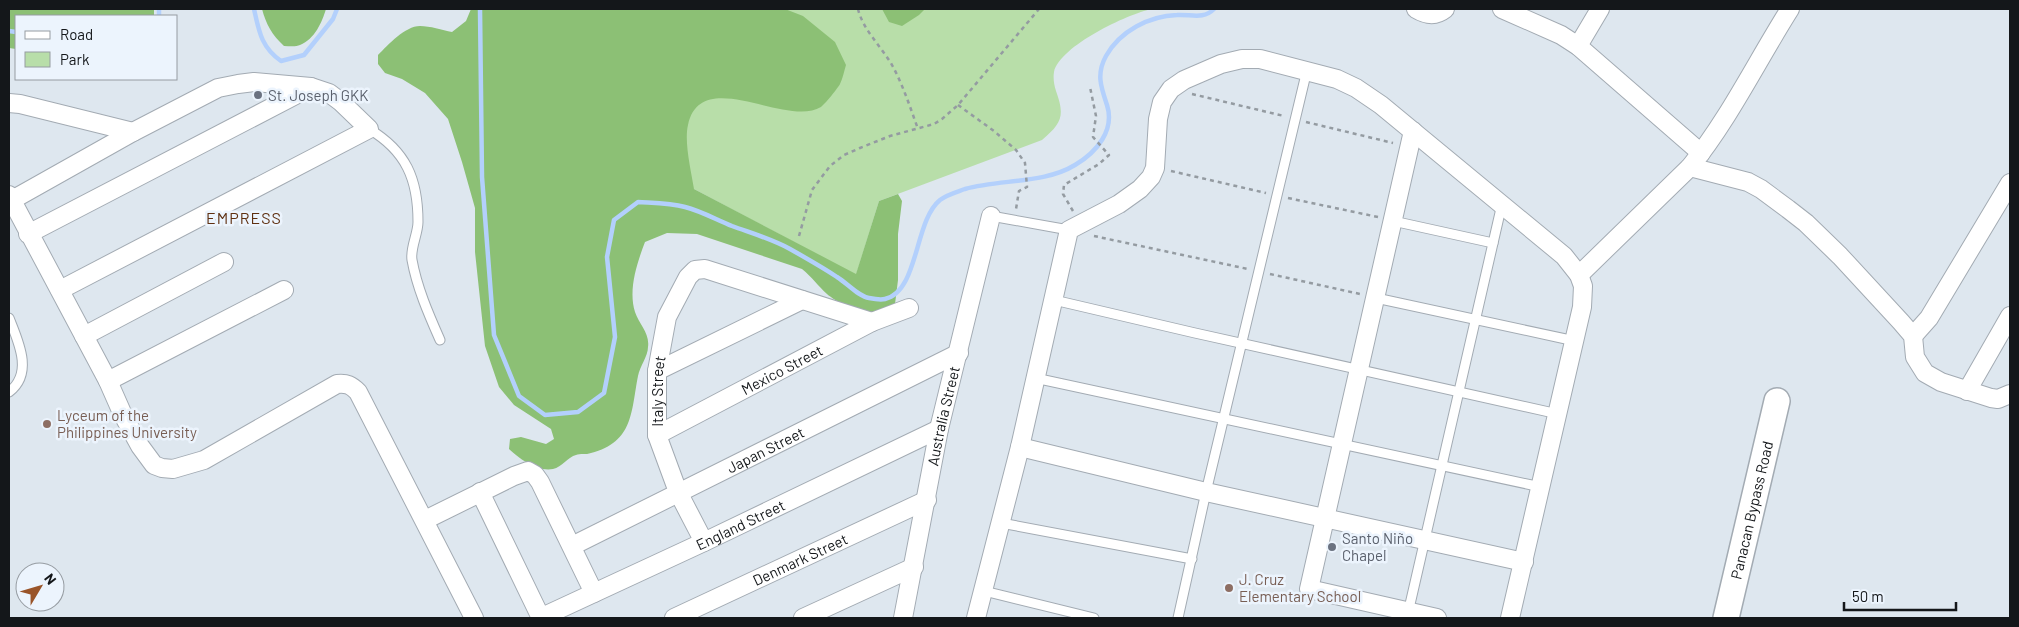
<svg xmlns="http://www.w3.org/2000/svg" width="2019" height="627" font-family="Barlow,sans-serif">
<style>
.green{fill:#b8dea9}
.forest{fill:#8cc075}
.lines{fill:none;stroke-linecap:round;stroke-linejoin:round}
.stream{stroke:#b3d0fc;stroke-width:4.5}
.service-casing{stroke:#a3abb3;stroke-width:11}
.minor-casing{stroke:#a3abb3;stroke-width:20}
.secondary-casing{stroke:#a3abb3;stroke-width:28}
.path{stroke:#949ba1;stroke-width:2.5;stroke-dasharray:4 4;stroke-linecap:butt}
.service{stroke:#fff;stroke-width:9}
.minor{stroke:#fff;stroke-width:18}
.secondary{stroke:#fff;stroke-width:25}
.worship-dot{fill:#6b7280;stroke:#ecf4fd;stroke-width:2}
.education-dot{fill:#8d6e63;stroke:#ecf4fd;stroke-width:2}
.labels{text-anchor:middle;dominant-baseline:central;stroke-width:5;stroke-linejoin:round;paint-order:stroke}
.worship-label{font-size:15px;fill:#5b616d;stroke:#ecf4fd;text-anchor:start}
.street-label{font-size:15px;fill:#14171a;stroke:#ecf4fd}
.education-label{font-size:15px;fill:#785e54;stroke:#ecf4fd;text-anchor:start}
.neighbourhood-label{font-size:16px;letter-spacing:1px;fill:#5f3011;stroke:#ecf4fd}
</style>
<rect width="100%" height="100%" fill="#dee7ef"/>
<path class="green" d="M601,9H1152C1127,14 1060,46 1054,72C1053,78 1054,85 1056,91C1065,116 1062,123 1042,140L879,201L856,275L664,173Z"/>
<g class="forest">
<polygon points="9,9 154,9 154,16 16,16 16,49 9,48"/>
<path d="M262,9H326C322,22 315,39 300,45C296,47 289,46 284,46C272,35 266,24 262,9Z"/>
<path d="M471,9H785L803,16L835,42L846,65C844,71 843,78 840,84C838,88 825,104 821,107C786,128 701,65 688,125C684,142 691,170 694,189L856,274L879,201L898,194L902,201L898,234V280L895,304C888,310 879,315 870,315C858,314 835,301 827,294C818,286 812,277 802,269L697,234L667,233L645,242C637,263 628,290 635,312C639,324 650,333 648,347C648,356 640,366 638,376C631,411 634,442 591,453C586,455 580,453 576,455C568,457 562,467 553,469C537,472 520,459 509,449L510,439L521,437L546,444L554,439L551,429L514,405L499,387L485,346L475,252V208L462,162L448,119L425,93L402,79L385,73L378,64V55C388,45 405,26 420,26C430,26 442,30 452,32L466,21Z"/>
<polygon points="882,9 925,9 919,15 902,26 889,22"/>
</g>
<g class="lines">
<g class="stream">
<polyline points="159,9 159,16"/>
<path d="M254,9C259,31 261,47 281,61L304,55L333,19L337,9"/>
<path d="M480,9L482,177L494,335L519,396L545,415L578,412L604,393L615,337L607,257L614,220L638,202C653,203 670,203 685,207C701,211 717,220 732,226C751,233 772,239 790,249C806,258 822,267 837,277C847,283 859,297 869,298C874,299 881,300 885,299C919,291 914,221 940,200C948,194 957,192 965,189C1000,179 1044,184 1075,165C1097,152 1115,130 1107,105C1101,87 1096,74 1106,56C1120,31 1149,16 1177,15C1191,14 1203,20 1214,9"/>
<polyline points="9,31 16,32"/>
</g>
<defs>
<g id="service">
<path d="M369,129C406,151 418,179 418,222C418,234 410,248 412,260C417,288 429,315 440,340"/>
<polyline points="991,216 1069,230"/>
<polyline points="1393,221 1493,243"/>
<polyline points="1376,298 1575,341"/>
<polyline points="1054,300 1195,333 1558,414"/>
<path d="M9,318C18,341 34,373 9,392"/>
<polyline points="1035,378 1541,487"/>
<polyline points="1001,523 1192,559"/>
<polyline points="984,591 1094,618"/>
<polyline points="1408,613 1502,204"/>
<polyline points="1178,618 1206,492 1307,70"/>
</g>
<g id="minor">
<path d="M1416,9C1426,15 1435,17 1445,9"/>
<polyline points="1502,9 1561,35 1578,46 1701,153"/>
<polyline points="1578,46 1600,9"/>
<polyline points="9,103 20,104 133,132"/>
<polyline points="1413,131 1309,589 1437,618"/>
<polyline points="1690,167 1748,182 1761,189 1788,209 1806,223 1840,256 1901,322 1913,336 1915,357 1925,373 1941,382 1991,398 1998,399 2010,394"/>
<path d="M9,195L108,381L123,415L140,446L154,465L162,468L173,469L204,460L337,384C347,383 351,385 358,392L474,618"/>
<polyline points="12,200 133,132 218,88 238,84 254,82 311,87 329,93 341,102 369,129 60,290"/>
<polyline points="28,234 311,87"/>
<path d="M1579,275L1690,167C1729,119 1757,61 1790,9"/>
<polyline points="84,336 224,262"/>
<polyline points="1913,336 1929,318 2010,183"/>
<polyline points="657,371 802,300"/>
<polyline points="108,381 284,290"/>
<polyline points="1967,391 2010,316"/>
<path id="s1" d="M657,435L872,322L909,308"/>
<polyline points="1020,447 1206,492 1524,562"/>
<polyline points="480,492 541,618"/>
<polyline points="425,520 514,476 528,471 535,475 540,482 594,593"/>
<path id="s2" d="M704,542L678,492L657,435V371L667,317L688,277L695,270L705,269L872,322"/>
<path id="s3" d="M572,546L959,353"/>
<path id="s4" d="M540,618L704,542L939,429"/>
<path id="s5" d="M674,618L927,500"/>
<polyline points="803,618 914,567"/>
<path id="s6" d="M903,618L939,429L991,216"/>
<polyline points="976,618 1020,447 1069,230 1119,204 1140,189 1151,177 1155,168 1158,119 1162,102 1171,89 1184,80 1221,64 1242,59 1260,59 1337,79 1356,88 1381,105 1564,256 1579,275 1583,286 1582,307 1510,618"/>
</g>
<g id="secondary">
<path id="s7" d="M1726,618L1777,401"/>
</g>
</defs>
<use href="#service" class="service-casing"/>
<use href="#minor" class="minor-casing"/>
<use href="#secondary" class="secondary-casing"/>
<g class="path">
<path d="M858,9C863,30 881,46 892,65C903,85 910,107 918,129"/>
<polyline points="1192,94 1284,116"/>
<polyline points="958,105 994,131 1016,150 1025,163 1027,187 1019,191 1016,209"/>
<polyline points="1306,122 1393,143"/>
<polyline points="1171,171 1266,193"/>
<polyline points="1288,198 1378,217"/>
<polyline points="1073,211 1063,194 1064,185 1099,164 1109,155 1093,137 1096,116 1090,87"/>
<polyline points="799,236 812,190 830,166 844,155 860,148 890,136 934,124 942,119 958,105 1039,9"/>
<polyline points="1094,236 1248,269"/>
<polyline points="1270,274 1360,294"/>
</g>
<use href="#service" class="service"/>
<use href="#minor" class="minor"/>
<use href="#secondary" class="secondary"/>
</g>
<g class="worship-dot">
<circle cx="258" cy="95" r="5"/>
<circle cx="1332" cy="547" r="5"/>
</g>
<g class="education-dot">
<circle cx="47" cy="424" r="5"/>
<circle cx="1229" cy="588" r="5"/>
</g>
<g class="labels">
<g class="worship-label">
<text x="268" y="95">St. Joseph GKK</text>
<text x="1342" y="538">Santo Niño<tspan x="1342" dy="17">Chapel</tspan></text>
</g>
<g class="street-label">
<text stroke="none"><textPath href="#s1" startOffset="141">Mexico Street</textPath></text>
<text stroke="none"><textPath href="#s2" startOffset="161">Italy Street</textPath></text>
<text stroke="none"><textPath href="#s6" startOffset="206">Australia Street</textPath></text>
<text stroke="none"><textPath href="#s3" startOffset="216">Japan Street</textPath></text>
<text stroke="none"><textPath href="#s7" startOffset="111">Panacan Bypass Road</textPath></text>
<text stroke="none"><textPath href="#s4" startOffset="221">England Street</textPath></text>
<text stroke="none"><textPath href="#s5" startOffset="139">Denmark Street</textPath></text>
</g>
<g class="education-label">
<text x="57" y="415">Lyceum of the<tspan x="57" dy="17">Philippines University</tspan></text>
<text x="1239" y="579">J. Cruz<tspan x="1239" dy="17">Elementary School</tspan></text>
</g>
<g class="neighbourhood-label">
<text x="244" y="217">EMPRESS</text>
</g>
</g>
<rect width="2019" height="627" fill="none" stroke="#14171a" stroke-width="20"/>
<rect x="15" y="15" width="162" height="65" fill="#ecf4fd" stroke="#969ca2"/>
<rect x="25" y="31" width="25" height="8" fill="#ffffff" stroke="#969ca2"/>
<text x="60" y="40" font-size="15" fill="#14171a">Road</text>
<rect x="25" y="52" width="25" height="15" fill="#b8dea9" stroke="#969ca2"/>
<text x="60" y="65" font-size="15" fill="#14171a">Park</text>
<g transform="translate(40 587) rotate(52)"><circle r="24" fill="#ecf4fd" stroke="#969ca2"/>
<path d="M0-4L9 19L0 12L-9 19Z" fill="#995429"/>
<text y="-8" font-size="14" font-weight="bold" text-anchor="middle" fill="#14171a">N</text>
</g>
<path d="M1844 602v8h112v-8" fill="none" stroke="#14171a" stroke-width="2.5"/>
<text x="1852" y="602" font-size="15" fill="#14171a" stroke="#ecf4fd" stroke-width="4" paint-order="stroke">50 m</text>
</svg>
